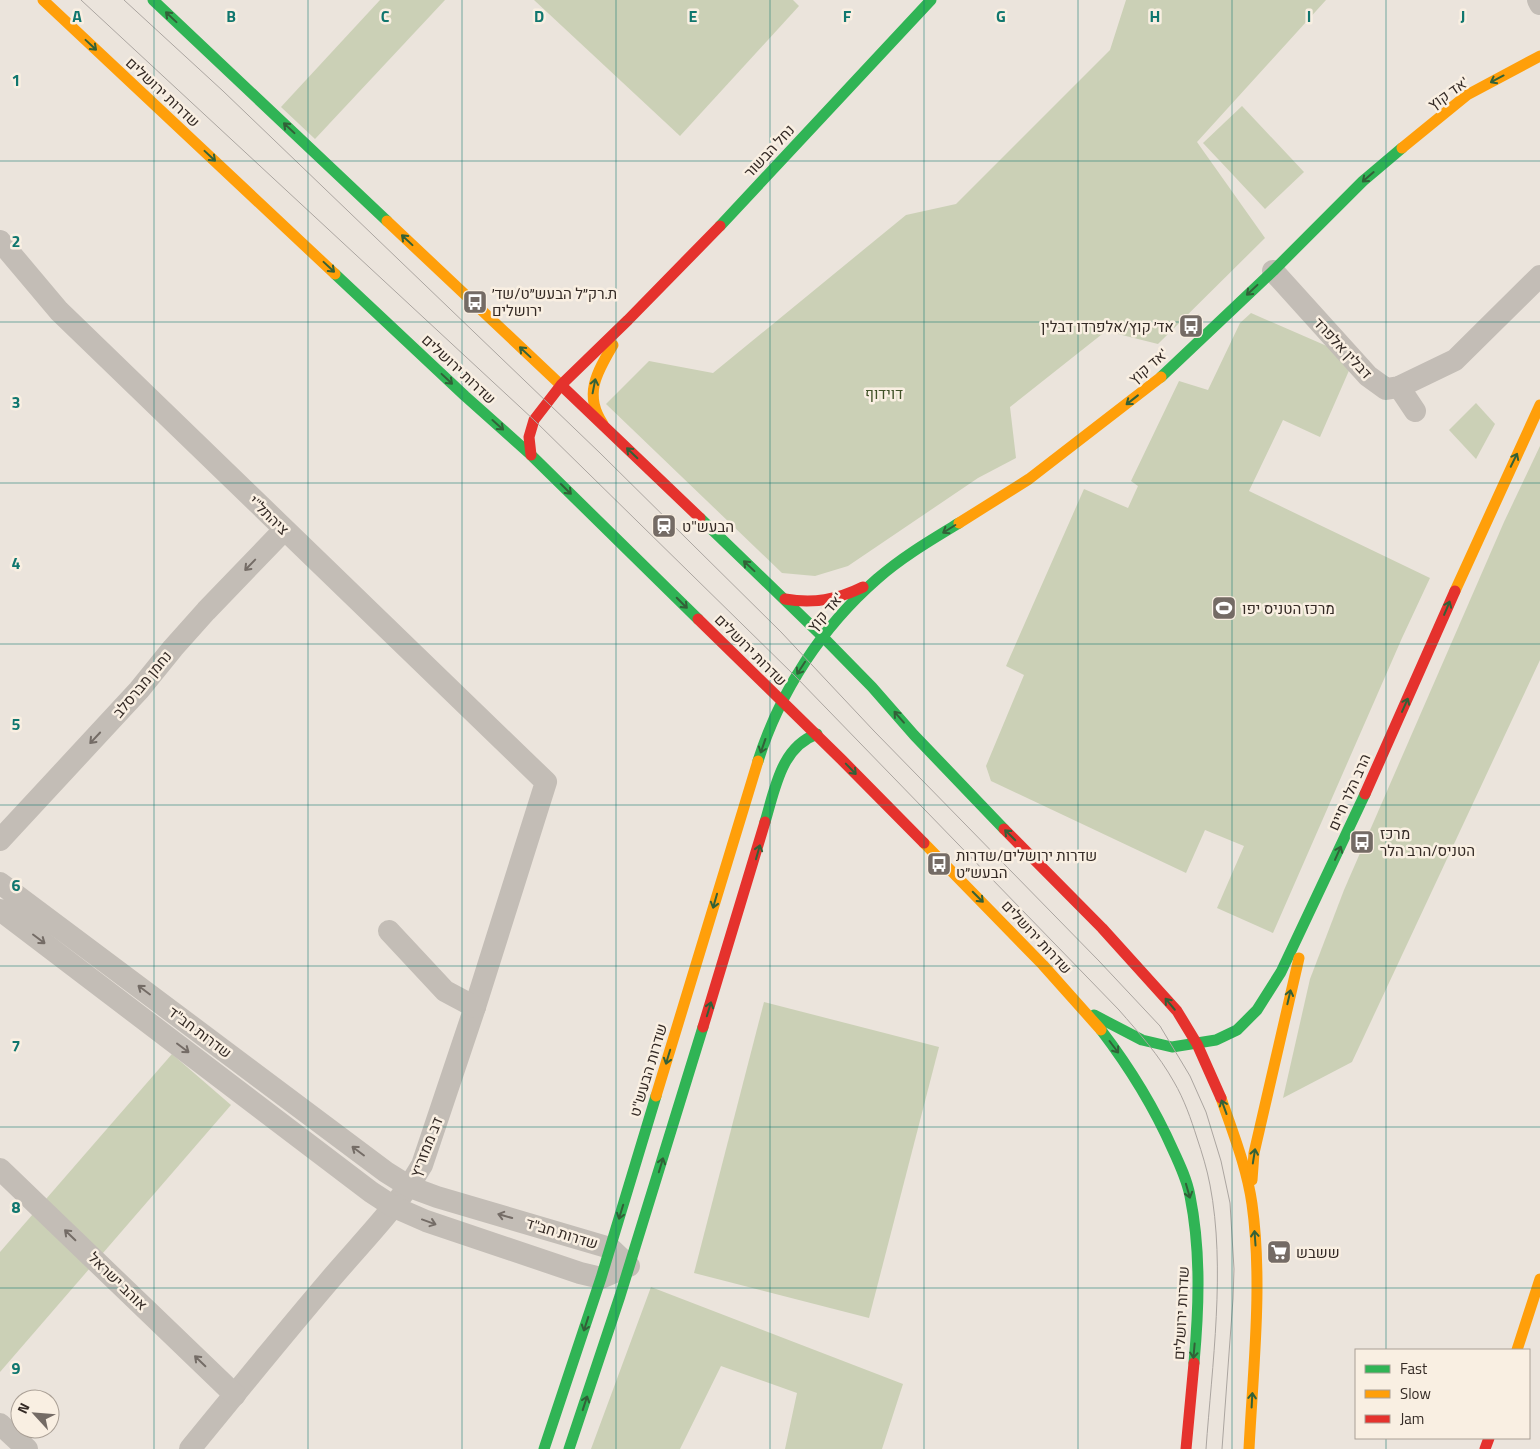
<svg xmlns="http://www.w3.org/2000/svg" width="1540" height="1449" font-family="'Titillium Web',Heebo,sans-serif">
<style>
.green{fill:#cbd0b6}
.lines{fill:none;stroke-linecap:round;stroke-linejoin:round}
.street{stroke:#c3bdb6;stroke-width:22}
.fast{stroke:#30b455;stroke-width:11}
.slow{stroke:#ff9f0a;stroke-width:11}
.jam{stroke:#e5322d;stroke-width:11}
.tram{stroke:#aba5a0;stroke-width:1}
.oneway{stroke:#326138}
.oneway2{stroke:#746c66}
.grid{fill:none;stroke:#0f766e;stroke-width:1;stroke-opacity:0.55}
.labels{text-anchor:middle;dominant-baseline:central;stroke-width:5;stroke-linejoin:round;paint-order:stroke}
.street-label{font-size:15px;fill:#342a25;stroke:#f9efe2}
.poi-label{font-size:15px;fill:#342a25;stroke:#f9efe2;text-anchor:start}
.park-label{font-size:15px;fill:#415228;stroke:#f9efe2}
.grid-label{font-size:16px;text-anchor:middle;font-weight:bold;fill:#0f766e;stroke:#f9efe2;stroke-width:5;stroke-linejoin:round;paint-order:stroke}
</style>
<rect width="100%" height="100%" fill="#ebe4dc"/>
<g class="green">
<polygon points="380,0 445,0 315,139 281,107"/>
<polygon points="534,0 793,0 799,6 680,136"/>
<polygon points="1126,0 1326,0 1197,142 1265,238 1158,344 1106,331 1010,407 1016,458 978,478 848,566 815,576 782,573 606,404 649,361 713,373 906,215 956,204 1110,50"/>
<polygon points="1242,106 1304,172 1265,209 1203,143"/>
<polygon points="1251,313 1336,350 1351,366 1320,437 1283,420 1249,491 1430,578 1402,638 1273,933 1217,908 1244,846 1205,830 1186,873 991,781 986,766 1024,675 1006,666 1084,489 1128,508 1138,486 1131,481 1179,381 1208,390 1240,323"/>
<polygon points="1476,403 1495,424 1476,459 1449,430"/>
<polygon points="1540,446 1540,660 1352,1062 1283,1098 1310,979 1344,890 1504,522"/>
<polygon points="764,1002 939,1047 869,1318 694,1273"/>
<polygon points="172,1054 231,1105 0,1372 0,1252"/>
<polygon points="651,1287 903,1384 882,1449 785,1449 797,1393 721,1366 680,1449 591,1449"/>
</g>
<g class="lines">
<g class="street">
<polyline points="1538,0 1540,4"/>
<path d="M0,241L59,311L546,782L475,1007L422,1165C397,1208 361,1243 329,1281C282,1336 236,1393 190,1449"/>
<polyline points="1273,271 1368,376 1386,389 1399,387 1455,360 1540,276"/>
<polyline points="1399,387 1415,411"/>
<polyline points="0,840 139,690 173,648 206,611 284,530"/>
<polyline points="0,883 386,1172 410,1187 437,1197 610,1248 629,1266 601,1278 580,1273 426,1221 394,1207 371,1192 0,910"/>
<polyline points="389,931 445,991 475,1007"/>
<polyline points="0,1169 235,1395"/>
<polyline points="0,1424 27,1449"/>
</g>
<g class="fast">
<polyline points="153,0 387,221"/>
<polyline points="720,226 931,0"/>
<polyline points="335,274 465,396 531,455 698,619"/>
<polyline points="1161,377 1273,271 1363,181 1402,148"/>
<polyline points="700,518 822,636 872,687 914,735 1004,829"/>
<path d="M758,761C780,691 822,627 877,579C902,557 931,540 959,523"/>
<path d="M765,822C775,789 781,747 817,734"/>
<polyline points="1094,1015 1142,1040 1172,1047 1216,1040 1237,1030 1257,1010 1281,972 1365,794"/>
<path d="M1101,1030C1130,1068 1154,1107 1173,1150C1180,1165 1187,1180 1190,1196C1201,1251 1199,1307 1194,1363"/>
<polyline points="544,1449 601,1278 656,1096"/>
<polyline points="569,1449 620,1296 703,1027"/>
</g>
<g class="slow">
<polyline points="43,0 335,274"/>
<polyline points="1402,148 1467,95 1540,56"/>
<polyline points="387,221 564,388"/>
<path d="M603,424C583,395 597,372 613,345"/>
<polyline points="959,523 1029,479 1161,377"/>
<polyline points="1455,591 1540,405"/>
<polyline points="924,843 1043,965 1101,1030"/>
<polyline points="656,1096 758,761"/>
<path d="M1221,1098C1233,1133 1247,1168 1252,1204C1263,1283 1253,1369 1249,1449"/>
<polyline points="1252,1180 1254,1153 1299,958"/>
<polyline points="1517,1350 1540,1279"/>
</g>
<g class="jam">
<polyline points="564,388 700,518"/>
<polyline points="531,455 529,437 534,420 561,385 628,320 720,226"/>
<path d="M785,599C813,604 837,600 863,587"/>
<polyline points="698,619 842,760 924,843"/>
<polyline points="1365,794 1455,591"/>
<polyline points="1004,829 1102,928 1177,1011 1197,1044 1221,1098"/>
<polyline points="703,1027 765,822"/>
<polyline points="1186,1449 1194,1363"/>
<polyline points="1485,1449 1489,1438"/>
</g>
<g class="tram">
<path d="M81,0L534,420L795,676L1119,1010C1139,1033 1159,1055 1174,1082C1184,1099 1191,1119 1197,1138C1202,1153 1207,1169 1210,1185C1226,1268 1212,1365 1206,1449"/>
<polyline points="124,0 223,91 600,453 781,632 874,731 1099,961 1160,1026 1190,1076 1206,1112 1221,1161 1230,1203 1234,1269 1233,1299 1222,1449"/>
</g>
</g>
<defs><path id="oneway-shaft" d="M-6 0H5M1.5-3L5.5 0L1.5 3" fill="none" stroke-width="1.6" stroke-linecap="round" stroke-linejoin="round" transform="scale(1.25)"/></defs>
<g class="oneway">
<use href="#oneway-shaft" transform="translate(171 17) rotate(-137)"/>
<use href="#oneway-shaft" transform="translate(91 45) rotate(43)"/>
<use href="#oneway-shaft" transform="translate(1497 79) rotate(152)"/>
<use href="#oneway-shaft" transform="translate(289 128) rotate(-137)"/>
<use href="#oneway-shaft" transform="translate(210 156) rotate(43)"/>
<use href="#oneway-shaft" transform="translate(1368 177) rotate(139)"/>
<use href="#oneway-shaft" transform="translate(407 240) rotate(-137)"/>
<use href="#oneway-shaft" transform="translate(329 267) rotate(43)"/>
<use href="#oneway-shaft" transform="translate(1252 290) rotate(137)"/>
<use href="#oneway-shaft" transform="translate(525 352) rotate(-137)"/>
<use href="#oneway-shaft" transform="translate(447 379) rotate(43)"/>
<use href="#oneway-shaft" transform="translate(594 386) rotate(-79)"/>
<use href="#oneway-shaft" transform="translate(1132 400) rotate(142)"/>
<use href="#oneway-shaft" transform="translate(498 425) rotate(42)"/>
<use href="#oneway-shaft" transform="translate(632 453) rotate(-136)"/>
<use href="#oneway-shaft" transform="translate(1514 460) rotate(-64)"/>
<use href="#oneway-shaft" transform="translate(566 489) rotate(45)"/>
<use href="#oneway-shaft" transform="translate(949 529) rotate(148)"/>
<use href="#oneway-shaft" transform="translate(749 566) rotate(-137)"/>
<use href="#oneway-shaft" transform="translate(682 603) rotate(45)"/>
<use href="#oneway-shaft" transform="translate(1447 608) rotate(-67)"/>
<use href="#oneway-shaft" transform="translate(801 668) rotate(123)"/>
<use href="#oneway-shaft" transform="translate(1405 705) rotate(-66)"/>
<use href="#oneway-shaft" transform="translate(899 717) rotate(-131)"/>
<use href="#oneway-shaft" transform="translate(763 746) rotate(109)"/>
<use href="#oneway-shaft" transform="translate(851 769) rotate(46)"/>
<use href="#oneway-shaft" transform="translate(1010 835) rotate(-135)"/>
<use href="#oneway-shaft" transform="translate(758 852) rotate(-74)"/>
<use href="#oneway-shaft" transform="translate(1338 853) rotate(-66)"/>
<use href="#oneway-shaft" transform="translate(978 897) rotate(45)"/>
<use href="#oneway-shaft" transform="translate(715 901) rotate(106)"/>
<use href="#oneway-shaft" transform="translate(1289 997) rotate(-77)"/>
<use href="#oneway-shaft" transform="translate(1170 1004) rotate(-130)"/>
<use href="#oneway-shaft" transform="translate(709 1009) rotate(-73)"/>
<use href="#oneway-shaft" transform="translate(1114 1047) rotate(53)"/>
<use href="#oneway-shaft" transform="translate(668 1057) rotate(107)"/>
<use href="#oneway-shaft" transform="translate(1224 1107) rotate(-110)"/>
<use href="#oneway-shaft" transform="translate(1254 1156) rotate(-81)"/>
<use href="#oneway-shaft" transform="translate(661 1165) rotate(-73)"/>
<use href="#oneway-shaft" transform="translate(1188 1191) rotate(74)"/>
<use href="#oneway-shaft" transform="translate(621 1212) rotate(107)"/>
<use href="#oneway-shaft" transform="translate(1255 1238) rotate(-94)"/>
<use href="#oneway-shaft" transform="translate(586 1324) rotate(108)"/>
<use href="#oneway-shaft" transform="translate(1194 1351) rotate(95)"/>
<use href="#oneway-shaft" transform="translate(1252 1400) rotate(-87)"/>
<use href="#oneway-shaft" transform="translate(585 1403) rotate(-72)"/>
</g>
<g class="oneway2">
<use href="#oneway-shaft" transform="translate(250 565) rotate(134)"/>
<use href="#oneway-shaft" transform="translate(95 738) rotate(133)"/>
<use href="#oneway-shaft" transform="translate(39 939) rotate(37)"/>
<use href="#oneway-shaft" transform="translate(144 990) rotate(-143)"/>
<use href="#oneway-shaft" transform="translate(183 1048) rotate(37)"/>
<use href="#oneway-shaft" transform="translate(358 1151) rotate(-143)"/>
<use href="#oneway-shaft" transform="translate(505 1216) rotate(-164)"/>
<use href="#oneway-shaft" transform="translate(429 1222) rotate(20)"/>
<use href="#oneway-shaft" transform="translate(70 1235) rotate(-136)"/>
<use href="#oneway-shaft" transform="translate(200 1361) rotate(-136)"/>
</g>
<path class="grid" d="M154,0V1449M308,0V1449M462,0V1449M616,0V1449M770,0V1449M924,0V1449M1078,0V1449M1232,0V1449M1386,0V1350M0,161H1540M0,322H1540M0,483H1540M0,644H1540M0,805H1540M0,966H1540M0,1127H1540M0,1288H1540M1386,1438V1449"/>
<defs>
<symbol id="bus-square" viewBox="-11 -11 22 22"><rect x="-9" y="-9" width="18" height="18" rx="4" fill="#746b65" stroke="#f9efe2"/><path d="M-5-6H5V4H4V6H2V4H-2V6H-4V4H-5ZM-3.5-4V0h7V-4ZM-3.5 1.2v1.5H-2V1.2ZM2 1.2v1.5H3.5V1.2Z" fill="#fff"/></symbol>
<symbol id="station-square" viewBox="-11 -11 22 22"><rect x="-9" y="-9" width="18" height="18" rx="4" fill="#746b65" stroke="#f9efe2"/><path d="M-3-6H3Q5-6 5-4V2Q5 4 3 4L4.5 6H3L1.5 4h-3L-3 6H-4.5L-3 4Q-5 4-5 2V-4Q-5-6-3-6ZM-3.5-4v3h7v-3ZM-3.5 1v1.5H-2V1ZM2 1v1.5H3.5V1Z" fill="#fff"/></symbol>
<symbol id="stadium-square" viewBox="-11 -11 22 22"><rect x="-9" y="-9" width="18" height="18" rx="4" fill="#746b65" stroke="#f9efe2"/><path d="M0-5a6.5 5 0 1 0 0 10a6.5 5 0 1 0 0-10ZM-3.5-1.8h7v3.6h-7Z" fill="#fff"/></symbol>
<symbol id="supermarket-square" viewBox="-11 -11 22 22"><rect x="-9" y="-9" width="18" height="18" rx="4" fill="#746b65" stroke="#f9efe2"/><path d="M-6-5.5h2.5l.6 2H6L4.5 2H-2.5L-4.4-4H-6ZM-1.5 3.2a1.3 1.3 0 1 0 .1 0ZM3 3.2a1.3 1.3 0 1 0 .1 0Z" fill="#fff"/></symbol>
</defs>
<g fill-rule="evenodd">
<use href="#bus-square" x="461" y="288" width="28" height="28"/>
<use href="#bus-square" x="1177" y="312" width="28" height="28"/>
<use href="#station-square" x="650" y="512" width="28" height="28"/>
<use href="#stadium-square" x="1210" y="594" width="28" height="28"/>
<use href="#bus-square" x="1348" y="828" width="28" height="28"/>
<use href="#bus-square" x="925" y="850" width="28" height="28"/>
<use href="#supermarket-square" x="1265" y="1238" width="28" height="28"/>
</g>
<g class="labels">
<g class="street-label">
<text transform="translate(163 92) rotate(43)">שדרות ירושלים</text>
<text transform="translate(1448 93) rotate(-35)">אד קוץ'</text>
<text transform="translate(769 151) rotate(-47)">נחל הבשור</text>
<text transform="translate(1343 348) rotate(47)">דבלין אלפרד</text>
<text transform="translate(1148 366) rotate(-40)">אד קוץ'</text>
<text transform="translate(459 369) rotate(43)">שדרות ירושלים</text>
<text transform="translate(269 515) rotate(44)">ציהתל"י</text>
<text transform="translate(825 612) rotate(-49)">אד קוץ'</text>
<text transform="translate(751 650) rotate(45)">שדרות ירושלים</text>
<text transform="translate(142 684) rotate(-50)">נחמן מברסלב</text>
<text transform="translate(1349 792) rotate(-66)">הרב הלר חיים</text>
<text transform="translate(1037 937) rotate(47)">שדרות ירושלים</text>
<text transform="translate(200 1032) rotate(37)">שדרות חב"ד</text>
<text transform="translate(648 1070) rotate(-73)">שדרות הבעש"ט</text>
<text transform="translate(426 1147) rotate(-68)">דב ממזריץ</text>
<text transform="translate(562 1233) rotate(17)">שדרות חב"ד</text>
<text transform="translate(118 1281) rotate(44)">אוהב ישראל</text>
<text transform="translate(1181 1313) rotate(-87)">שדרות ירושלים</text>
</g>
<g class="poi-label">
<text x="492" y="293">ת.רק״ל הבעש״ט/שד׳<tspan x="492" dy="17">ירושלים</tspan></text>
<text x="1174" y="326" text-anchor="end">אד׳ קוץ/אלפרדו דבלין</text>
<text x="682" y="526">הבעש"ט</text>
<text x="1242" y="608">מרכז הטניס יפו</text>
<text x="1380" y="833">מרכז<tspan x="1380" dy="17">הטניס/הרב הלר</tspan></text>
<text x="956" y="855">שדרות ירושלים/שדרות<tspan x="956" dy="17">הבעש״ט</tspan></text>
<text x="1296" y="1252">ששבש</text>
</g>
<g class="park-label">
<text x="884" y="393">דוידוף</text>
</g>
</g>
<g class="grid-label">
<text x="77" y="22">A</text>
<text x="231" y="22">B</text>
<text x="385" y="22">C</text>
<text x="539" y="22">D</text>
<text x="693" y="22">E</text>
<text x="847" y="22">F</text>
<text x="1001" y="22">G</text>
<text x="1155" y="22">H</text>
<text x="1309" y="22">I</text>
<text x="1463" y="22">J</text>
<text x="16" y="86">1</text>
<text x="16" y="247">2</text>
<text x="16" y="408">3</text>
<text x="16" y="569">4</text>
<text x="16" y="730">5</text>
<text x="16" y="891">6</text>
<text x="16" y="1052">7</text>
<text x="16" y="1213">8</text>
<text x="16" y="1374">9</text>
</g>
<rect x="1355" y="1349" width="175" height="90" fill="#f9efe2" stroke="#aaa096"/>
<rect x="1365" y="1365" width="25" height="8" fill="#30b455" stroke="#aaa096"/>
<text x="1400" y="1374" font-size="15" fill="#342a25">Fast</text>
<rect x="1365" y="1390" width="25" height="8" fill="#ff9f0a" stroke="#aaa096"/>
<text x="1400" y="1399" font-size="15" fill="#342a25">Slow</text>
<rect x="1365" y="1415" width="25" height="8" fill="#e5322d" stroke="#aaa096"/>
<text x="1400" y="1424" font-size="15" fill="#342a25">Jam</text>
<g transform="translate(35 1414) rotate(296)"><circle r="24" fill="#f9efe2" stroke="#aaa096"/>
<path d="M0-4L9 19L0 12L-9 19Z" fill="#746b65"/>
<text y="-8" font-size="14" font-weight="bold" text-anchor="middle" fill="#342a25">N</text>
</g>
</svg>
